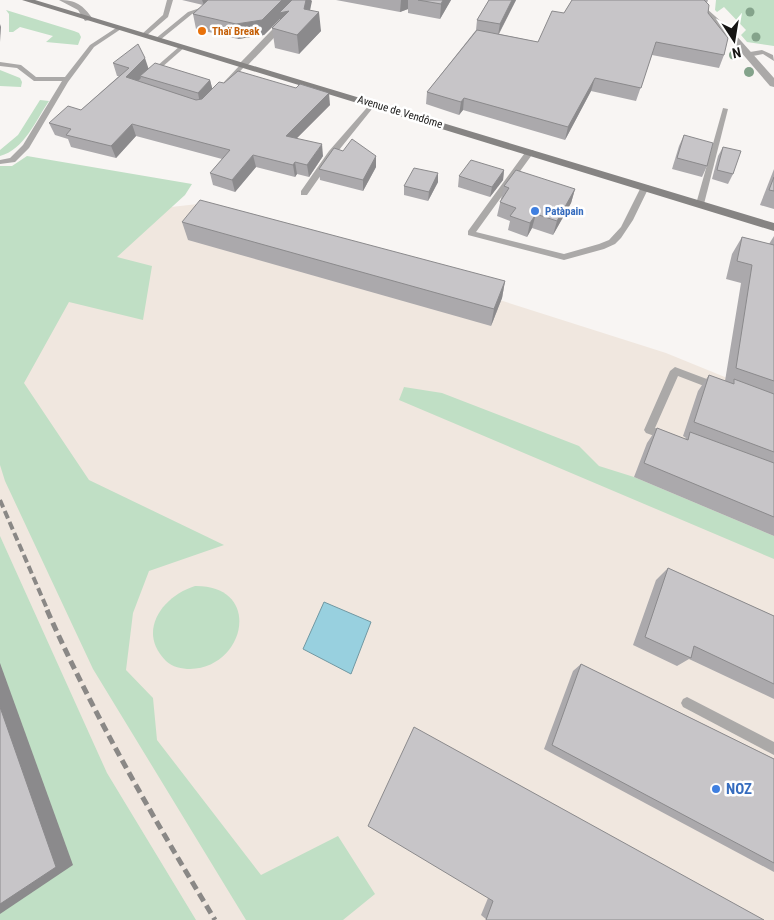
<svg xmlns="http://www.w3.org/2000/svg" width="774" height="920" font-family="'Roboto Condensed',sans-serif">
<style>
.built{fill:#f0e7df}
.green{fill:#c0dfc5}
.water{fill:#98d0df;stroke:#7198a2}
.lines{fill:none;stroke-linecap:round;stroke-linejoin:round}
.lane{fill:#aba9a8;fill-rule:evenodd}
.street{fill:#aba9a8;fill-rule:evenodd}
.secondary{fill:#868483;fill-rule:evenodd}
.rail-far1{stroke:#8a8886;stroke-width:4;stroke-dasharray:8 4;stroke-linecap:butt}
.rail{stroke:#8a8886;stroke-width:5;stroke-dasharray:9 5;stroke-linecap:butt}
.tree{fill:#84a38b}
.wall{fill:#aba9ac}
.shaded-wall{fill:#8b8a8c}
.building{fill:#c7c5c8;stroke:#8b8a8c}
.food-dot{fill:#e8710a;stroke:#fff;stroke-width:2}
.shop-dot{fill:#3f7fe0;stroke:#fff;stroke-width:2}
.labels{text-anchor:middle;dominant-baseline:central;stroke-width:5;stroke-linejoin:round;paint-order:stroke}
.far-food-label{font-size:11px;font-weight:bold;fill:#c56008;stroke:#fff;text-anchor:start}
.far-street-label{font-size:11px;fill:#151413;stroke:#fff}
.far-shop-label{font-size:11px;font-weight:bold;fill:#366cbe;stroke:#fff;text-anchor:start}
.near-shop-label{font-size:15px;font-weight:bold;fill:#366cbe;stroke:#fff;text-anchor:start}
</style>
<rect width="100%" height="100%" fill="#f8f5f3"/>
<polygon class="built" points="198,204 666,353 774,397 774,920 0,920 0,226"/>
<g class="green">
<polygon points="716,0 774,0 774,46 747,42 741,35 746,30 724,7 717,12 715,10"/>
<polygon points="6,10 74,31 79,33 81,37 78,45 46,42 53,36 20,27 13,32 9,32 9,14"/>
<polygon points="0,70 20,78 22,82 21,87 0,86"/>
<path d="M40,100L49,101C36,120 24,150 0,156V150L18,135Z"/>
<polygon points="27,156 192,184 185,195 117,257 152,266 143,320 69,302 24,383 89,480 224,545 149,571 133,613 126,670 153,698 157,740 261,875 338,836 375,894 343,920 246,920 93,669 5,481 0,465 0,166 12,166"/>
<polygon points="404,387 442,393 579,446 599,466 634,477 774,536 774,559 399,400"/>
<polygon points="0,536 107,773 196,920 0,920"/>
<path d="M195,586C263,585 246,668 190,669C182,669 172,667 166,661C136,631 163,596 195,586Z"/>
</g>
<polygon class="water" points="324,602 371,622 351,674 303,649"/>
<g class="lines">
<g class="lane">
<polygon points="167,0 173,0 168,17 146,36 142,36 142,34 163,15"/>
<polygon points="214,0 221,0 213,7 192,14 160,40 155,39 188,12 209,5"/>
<polygon points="119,26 121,27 121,29 94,47 68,82 29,148 15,162 0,164 0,160 10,158 23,145 62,81 34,81 17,68 0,66 0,62 21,65 36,77 65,77 90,45"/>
<polygon points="180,46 185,47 153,75 149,75 149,73"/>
<polygon points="762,50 773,55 774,61 763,54 748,57 745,55 750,52"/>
<polygon points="241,64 246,65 228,84 224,84 224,82"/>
<polygon points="371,103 376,104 335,155 307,195 301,195 301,191 329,151"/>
<polygon points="723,108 728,109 704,204 700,207 696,204"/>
<polygon points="527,150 533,150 534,152 476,232 564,254 599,244 609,240 621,227 642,185 648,185 649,187 633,220 621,238 615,244 604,249 564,260 468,235 468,231"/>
<polygon points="675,367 720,384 722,387 717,391 678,376 655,428 669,433 671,436 669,439 666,440 646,433 644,430 670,371"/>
<polygon points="687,697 774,742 774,755 683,707 681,703 683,699"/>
</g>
<g class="street">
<path d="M59,0C76,0 83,5 93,19L85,21L78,10Z"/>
<polygon points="301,0 310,0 246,67 240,67 240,63"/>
<polygon points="688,0 697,0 734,33 774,78 774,87 770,86 728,37"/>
</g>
<polygon class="secondary" points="22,0 35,0 774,223 774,231"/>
<polyline class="rail-far1" points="0,500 48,611"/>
<path class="rail" d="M47,610C95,718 154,819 215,920"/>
</g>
<g class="tree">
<circle cx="750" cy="12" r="4.5"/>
<circle cx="756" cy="37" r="4.5"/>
<circle cx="734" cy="55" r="5"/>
<circle cx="749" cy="72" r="5"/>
</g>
<g class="wall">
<polygon points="182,0 311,0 310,10 321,31 299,54 275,48 272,28 280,20 280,19 264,35 238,39 196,29 193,14 203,5"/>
<polygon points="336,0 451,0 440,19 408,13 408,9 400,12"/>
<polygon points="489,0 516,0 499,34 538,42 564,13 572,0 708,0 707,3 708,13 724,55 719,68 652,55 636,101 591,91 565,140 463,110 459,115 426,104 427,92 476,30 477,20"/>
<polygon points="113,63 210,80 212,89 224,83 330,105 297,138 323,156 309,177 297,174 295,177 256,167 235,192 213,185 210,173 222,159 136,136 116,158 71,147 68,139 55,135 49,123 81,110 119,76 117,76"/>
<polygon points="684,135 707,166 702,177 672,169 679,146"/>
<polygon points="723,147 733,174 728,184 712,179 718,156"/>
<polygon points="343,151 376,156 376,167 363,191 320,180 319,169"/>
<polygon points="774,169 774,209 760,205"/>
<polygon points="504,170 503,180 490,197 458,187 459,176"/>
<polygon points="438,182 428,201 404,195 404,186"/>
<polygon points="504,186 575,189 571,203 553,235 532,228 527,237 508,230 510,221 497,216"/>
<polygon points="182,222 505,281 502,298 491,326 188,240"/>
<polygon points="774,236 774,536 634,477 647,443 657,428 685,439 686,438 683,436 698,391 709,375 725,381 741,283 726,279 732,254 742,237 769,244"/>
<polygon points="668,568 774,616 774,699 689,659 677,666 633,645 656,580"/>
<polygon points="581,664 774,759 774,872 544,749 573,671"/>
<polygon points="488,898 764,920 487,920 481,915"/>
</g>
<g class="shaded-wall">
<polygon points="202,0 211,0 204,5"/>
<polygon points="282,0 298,0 289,11 282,31 280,19 264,35 238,39 236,24"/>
<polygon points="306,0 311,0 312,1 307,24 319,12 321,31 299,54 297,35"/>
<polygon points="401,0 408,0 408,9 400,12"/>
<polygon points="443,0 451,0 440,19 441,4"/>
<polygon points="512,0 516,0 498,35 500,24"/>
<polygon points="0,24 1,27 0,42"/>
<polygon points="145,58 149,70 140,76 141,78 130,89 126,77"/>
<polygon points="595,78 591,91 565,140 568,127"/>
<polygon points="210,80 213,91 200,104 198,93"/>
<polygon points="329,93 330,105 287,148 286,136"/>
<polygon points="464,98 463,110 459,115 461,102"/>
<polygon points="132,124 136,136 116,158 111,146"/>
<polygon points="322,144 323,156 309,177 307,165"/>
<polygon points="253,155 256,167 235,192 232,180"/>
<polygon points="376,156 376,167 363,191 363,180"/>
<polygon points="295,162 297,174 295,177 293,165"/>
<polygon points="504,170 503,180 490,197 492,187"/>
<polygon points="438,173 438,182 428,201 429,192"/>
<polygon points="575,189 571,203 553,235 557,221"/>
<polygon points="536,214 532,228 527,237 530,223"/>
<polygon points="505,281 502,298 491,326 494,309"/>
<polygon points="0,663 73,865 0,914"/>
</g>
<g class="building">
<polygon points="208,0 282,0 262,20 236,24 193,14"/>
<polygon points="292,0 306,0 304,9 319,12 297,35 272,28 289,11 279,13"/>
<polygon points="418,0 443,0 441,4"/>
<polygon points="489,0 512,0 500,24 477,20"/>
<polygon points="572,0 704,0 709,5 708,13 728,38 724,55 656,42 641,88 595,78 568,127 464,98 461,102 427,92 477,30 538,42 552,11 564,13"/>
<polygon points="138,44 145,58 126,77 196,100 202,99 219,82 224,83 238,71 296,88 300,84 329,93 286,136 322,144 307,165 295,162 293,165 253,155 232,180 210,173 230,150 132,124 111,146 66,135 71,129 49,123 68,106 81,110 129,68 113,63"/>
<polygon points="155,63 210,80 198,93 140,76"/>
<polygon points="684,135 713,143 707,166 677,158"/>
<polygon points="352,139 376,156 363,180 319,169 334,148 343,151"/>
<polygon points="723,147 741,151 733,174 717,170"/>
<polygon points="471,160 504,170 492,187 459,176"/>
<polygon points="414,168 438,173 429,192 404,186"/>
<polygon points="516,170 575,189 557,221 536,214 530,223 510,216 516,208 500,202 509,188 504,186"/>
<polygon points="774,177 774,191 769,190"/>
<polygon points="200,200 505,281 494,309 182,222"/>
<polygon points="742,237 774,245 774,381 736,368 752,265 737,261"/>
<polygon points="709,375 734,384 734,379 774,394 774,452 694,422"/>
<polygon points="657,428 688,440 690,432 774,463 774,517 644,463"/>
<polygon points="668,568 774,616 774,684 694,646 691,658 645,637"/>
<polygon points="581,664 774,759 774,863 552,745"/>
<polygon points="0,707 56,867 0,904"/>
<polygon points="414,727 764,920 486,920 493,901 368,826"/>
</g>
<circle class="food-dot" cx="202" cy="31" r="5"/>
<g class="shop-dot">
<circle cx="535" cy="211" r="5"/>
<circle cx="716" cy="789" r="5"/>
</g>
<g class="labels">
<g class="far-food-label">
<text x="212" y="31">Thaï Break</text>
</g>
<g class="far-street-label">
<text transform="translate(400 112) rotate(17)">Avenue de Vendôme</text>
</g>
<g class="far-shop-label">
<text x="545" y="211">Patàpain</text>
</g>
<g class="near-shop-label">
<text x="726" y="789">NOZ</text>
</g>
</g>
<g transform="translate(734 40) rotate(168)" stroke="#ffffff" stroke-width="4" paint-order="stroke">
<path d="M0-4L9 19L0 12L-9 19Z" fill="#151413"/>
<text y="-8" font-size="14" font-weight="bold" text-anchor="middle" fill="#151413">N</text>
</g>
</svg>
